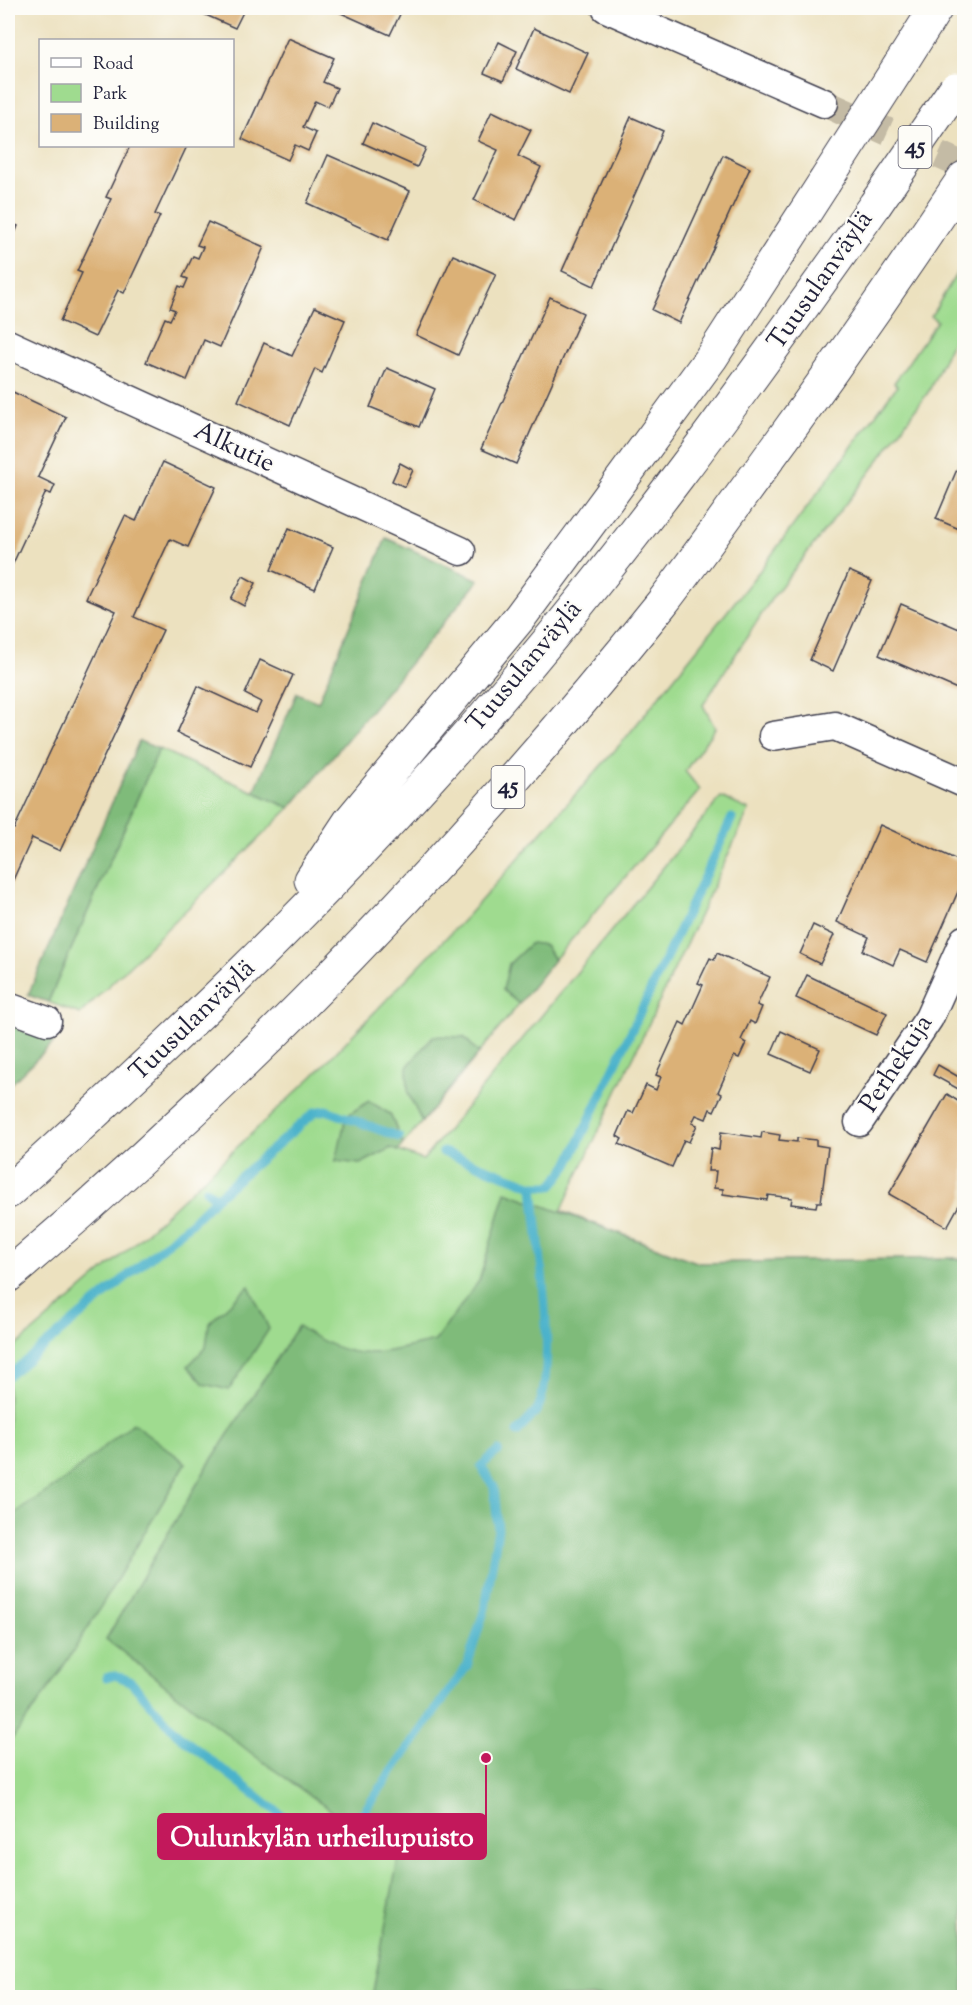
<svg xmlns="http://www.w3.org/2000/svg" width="972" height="2005" font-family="'Sorts Mill Goudy',serif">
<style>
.green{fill:#9fdb8f;stroke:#607e65;stroke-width:1.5}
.forest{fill:#7fbb7a;stroke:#506e5a;stroke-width:1.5}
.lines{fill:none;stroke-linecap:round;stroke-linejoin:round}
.stream{stroke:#4cb2cb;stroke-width:9}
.building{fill:#dbb177}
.street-tunnel{stroke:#c4bba5;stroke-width:28;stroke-dasharray:28 14;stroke-linecap:butt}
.street-casing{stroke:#403f4f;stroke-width:31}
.highway-casing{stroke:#403f4f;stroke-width:35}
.street{stroke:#fff;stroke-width:28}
.highway{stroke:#fff;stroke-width:33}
.highway-bridge-casing{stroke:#403f4f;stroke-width:35;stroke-linecap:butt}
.highway-bridge{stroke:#fff;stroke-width:33}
.labels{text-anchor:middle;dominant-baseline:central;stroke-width:4.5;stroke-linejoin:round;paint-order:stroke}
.shield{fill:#fdfcf7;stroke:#646373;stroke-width:1.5}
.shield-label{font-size:24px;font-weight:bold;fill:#22223b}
.street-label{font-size:26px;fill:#22223b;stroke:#fdfcf7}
.leader{fill:none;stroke:#c2185b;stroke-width:2}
.callout-dot{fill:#c2185b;stroke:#fdfcf7;stroke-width:2}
.callout{fill:#c2185b;stroke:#c2185b;stroke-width:2}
.callout-label{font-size:27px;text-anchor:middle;font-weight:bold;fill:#fff}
</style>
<rect width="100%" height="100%" fill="#fdfcf7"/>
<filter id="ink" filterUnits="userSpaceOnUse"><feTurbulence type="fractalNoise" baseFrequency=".0167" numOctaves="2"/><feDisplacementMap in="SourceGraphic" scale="12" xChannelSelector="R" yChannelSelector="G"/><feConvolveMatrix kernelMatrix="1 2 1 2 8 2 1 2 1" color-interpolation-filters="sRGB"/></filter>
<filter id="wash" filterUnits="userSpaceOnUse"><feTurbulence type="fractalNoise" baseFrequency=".008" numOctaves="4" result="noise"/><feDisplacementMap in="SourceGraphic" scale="24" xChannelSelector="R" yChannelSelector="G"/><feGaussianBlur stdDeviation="1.35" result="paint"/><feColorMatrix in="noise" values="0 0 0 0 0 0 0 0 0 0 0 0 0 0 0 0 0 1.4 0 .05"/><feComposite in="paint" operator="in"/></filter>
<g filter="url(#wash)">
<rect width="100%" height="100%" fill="#ece1bf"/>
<g class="green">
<polygon points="964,261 964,316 929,391 871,471 772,598 703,705 715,728 685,771 700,790 554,960 545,945 503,990 519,1004 479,1053 464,1037 408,1093 422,1122 403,1144 390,1114 336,1160 360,1164 391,1148 423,1160 721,797 749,810 561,1211 699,1263 957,1258 964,1261 964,1997 8,1998 8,1353 133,1245 314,1075 467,916 624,740 706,638 761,569 897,386 894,383 937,321 931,316"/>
<polygon points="159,749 290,808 80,1014 48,1002"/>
</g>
<g class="forest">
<polygon points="386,538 479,580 290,808 254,792 297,693 318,702"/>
<polygon points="139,741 159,749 48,1002 28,995"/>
<polygon points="531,943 545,945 554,960 519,1004 503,990 509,964"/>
<polygon points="8,1025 54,1042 8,1087"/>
<polygon points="433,1036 464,1037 479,1053 422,1122 408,1093 407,1067"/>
<polygon points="369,1101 390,1114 403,1144 398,1151 391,1148 360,1164 336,1161 346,1116"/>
<path d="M506,1192L699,1263L957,1258L964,1261V1997H372L398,1859L255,1756L106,1639L207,1467L298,1326C354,1364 372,1355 435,1341L479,1281Z"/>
<polygon points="249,1286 269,1329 229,1390 204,1384 188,1366 206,1347 209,1323"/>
<path d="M133,1423L186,1463C129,1557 76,1657 8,1744V1518L67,1478Z"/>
</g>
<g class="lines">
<g class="stream">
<polyline points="443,1152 533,1186 552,1186 568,1165 732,818"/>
<polyline points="206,1190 216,1198 315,1112 326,1110 399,1137"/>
<polyline points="8,1376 192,1222 216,1198"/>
<path d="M517,1432C524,1425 533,1417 538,1408C558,1366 537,1237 533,1186"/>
<polyline points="106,1678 115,1675 130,1681 177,1734 324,1848 357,1821 467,1666 485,1608 498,1529 494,1487 481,1466 498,1451"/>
</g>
</g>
<g id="blocks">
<g class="building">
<polygon points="190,8 245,8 235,28"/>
<polygon points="330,8 403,8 390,35"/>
<polygon points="534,28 588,53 569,94 516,69"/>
<polygon points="288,38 334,58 323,82 337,88 328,107 315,101 303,127 316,133 308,151 295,145 288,160 242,139"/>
<polygon points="499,42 517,51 503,81 484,73"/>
<polygon points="492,111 531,130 518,156 541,167 516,220 474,200 498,150 478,141"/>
<polygon points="631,117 663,131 594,286 562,271"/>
<polygon points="372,123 426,148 417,167 363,143"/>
<polygon points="130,146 187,146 155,214 160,216 124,293 118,290 95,337 60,321 82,273 77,271 111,199 106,197"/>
<polygon points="328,155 410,191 388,240 307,203"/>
<polygon points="723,155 750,168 679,323 652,310"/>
<polygon points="8,222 18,226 8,250"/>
<polygon points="208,222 264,247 220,347 204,340 187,380 146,362 165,318 170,320 175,310 170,308 179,286 184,288 188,279 183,277 193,256 198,258 203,247 197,245"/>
<polygon points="453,255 496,274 458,355 416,335"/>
<polygon points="550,297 583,313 516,464 481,449"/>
<polygon points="315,307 345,320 322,373 315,369 290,425 238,401 264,343 292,356"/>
<polygon points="387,368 435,389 419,427 370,407"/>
<polygon points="13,392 66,417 38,477 55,485 51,494 46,492 10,570 8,569 8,405"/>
<polygon points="163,462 216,487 188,547 170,539 134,617 163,630 60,851 32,838 8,891 8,826 14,829 116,611 86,598 125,516 136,521"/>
<polygon points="400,463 413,470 405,487 392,481"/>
<polygon points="958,467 964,470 964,531 936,519"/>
<polygon points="289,528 333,547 315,589 271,570"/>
<polygon points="849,571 872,581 833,671 810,660"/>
<polygon points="243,576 256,583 244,606 231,599"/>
<polygon points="901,604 964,631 964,692 879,655"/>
<polygon points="260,660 293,675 250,767 177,733 198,686 256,713 261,702 245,694"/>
<polygon points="880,825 964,863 964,878 927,962 900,950 893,965 863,951 869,937 837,922"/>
<polygon points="813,925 834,935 820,964 800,954"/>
<polygon points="717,953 770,977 757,1005 762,1007 755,1024 750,1021 741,1040 746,1043 739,1058 734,1056 718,1092 722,1094 714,1111 710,1109 706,1119 696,1115 692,1123 697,1125 689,1142 684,1140 672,1167 619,1144 622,1139 617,1136 628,1111 633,1113 646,1085 656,1090 661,1077 656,1075 680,1022 685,1025 703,985 698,983 710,958 714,960"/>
<polygon points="807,975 887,1013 876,1035 796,998"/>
<polygon points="781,1031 820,1049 810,1071 771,1054"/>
<polygon points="938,1065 964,1080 962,1091 933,1075"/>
<polygon points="947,1094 964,1105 964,1196 947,1227 889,1194"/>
<polygon points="721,1132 761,1138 762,1132 780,1135 779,1140 797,1142 797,1138 816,1140 816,1145 828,1147 821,1202 817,1202 816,1207 791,1204 792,1198 768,1195 767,1200 723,1194 723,1189 714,1188 716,1171 708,1171 711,1148 719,1150"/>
</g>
</g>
</g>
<g filter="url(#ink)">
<use href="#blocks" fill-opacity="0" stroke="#403f4f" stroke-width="1.5"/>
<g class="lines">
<polyline class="street-tunnel" points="824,103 964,166"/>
<defs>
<g id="street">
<polyline points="606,8 824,103"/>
<polyline points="8,344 461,551"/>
<polyline points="773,736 835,726 964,783"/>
<polyline points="8,1007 47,1021"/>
<polyline points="859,1122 929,1018 964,940"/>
</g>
<g id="highway">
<polyline points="900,65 936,8"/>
<polyline points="311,880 350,821 520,617 606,501 711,358 824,183"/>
<path d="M8,1192C168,1047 325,898 468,735C616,568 746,387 875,205"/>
<path d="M8,1276C247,1074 466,847 662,603C689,568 715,532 741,496C818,392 892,286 964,178"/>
</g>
</defs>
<use href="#street" class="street-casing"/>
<use href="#highway" class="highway-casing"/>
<use href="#street" class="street"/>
<use href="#highway" class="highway"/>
<defs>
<g id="highway-bridge">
<polyline points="824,183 900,65"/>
<polyline points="875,205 955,89"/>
</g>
</defs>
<use href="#highway-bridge" class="highway-bridge-casing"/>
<use href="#highway-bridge" class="highway-bridge"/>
</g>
</g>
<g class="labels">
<g class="shield">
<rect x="898.5" y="126" width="33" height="42" rx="4.5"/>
<rect x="491.5" y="766" width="33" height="42" rx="4.5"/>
</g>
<g class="shield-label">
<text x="915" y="147">45</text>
<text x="508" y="787">45</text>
</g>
<g class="street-label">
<text transform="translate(821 281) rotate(-55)">Tuusulanväylä</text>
<text transform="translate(234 448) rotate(25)">Alkutie</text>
<text transform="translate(525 667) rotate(-50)">Tuusulanväylä</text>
<text transform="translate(193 1021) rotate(-44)">Tuusulanväylä</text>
<text transform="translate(897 1064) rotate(-57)">Perhekuja</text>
</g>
</g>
<path class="leader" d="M486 1758L486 1836"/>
<circle class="callout-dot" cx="486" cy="1758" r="6"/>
<rect class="callout" x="158" y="1814" width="328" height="45" rx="6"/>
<g class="callout-label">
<text x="322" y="1846">Oulunkylän urheilupuisto</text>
</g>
<rect width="972" height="2005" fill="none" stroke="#fdfcf7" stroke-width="30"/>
<rect x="39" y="39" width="195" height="108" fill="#fdfcf7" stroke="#a5a5ac" stroke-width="1.5"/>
<rect x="51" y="58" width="30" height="9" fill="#ffffff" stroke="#a5a5ac" stroke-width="1.5"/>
<text x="93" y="69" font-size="18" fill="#22223b">Road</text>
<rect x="51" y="84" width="30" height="18" fill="#9fdb8f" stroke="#a5a5ac" stroke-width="1.5"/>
<text x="93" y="99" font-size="18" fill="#22223b">Park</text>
<rect x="51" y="114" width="30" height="18" fill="#dbb177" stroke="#a5a5ac" stroke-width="1.5"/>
<text x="93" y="129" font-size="18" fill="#22223b">Building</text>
</svg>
